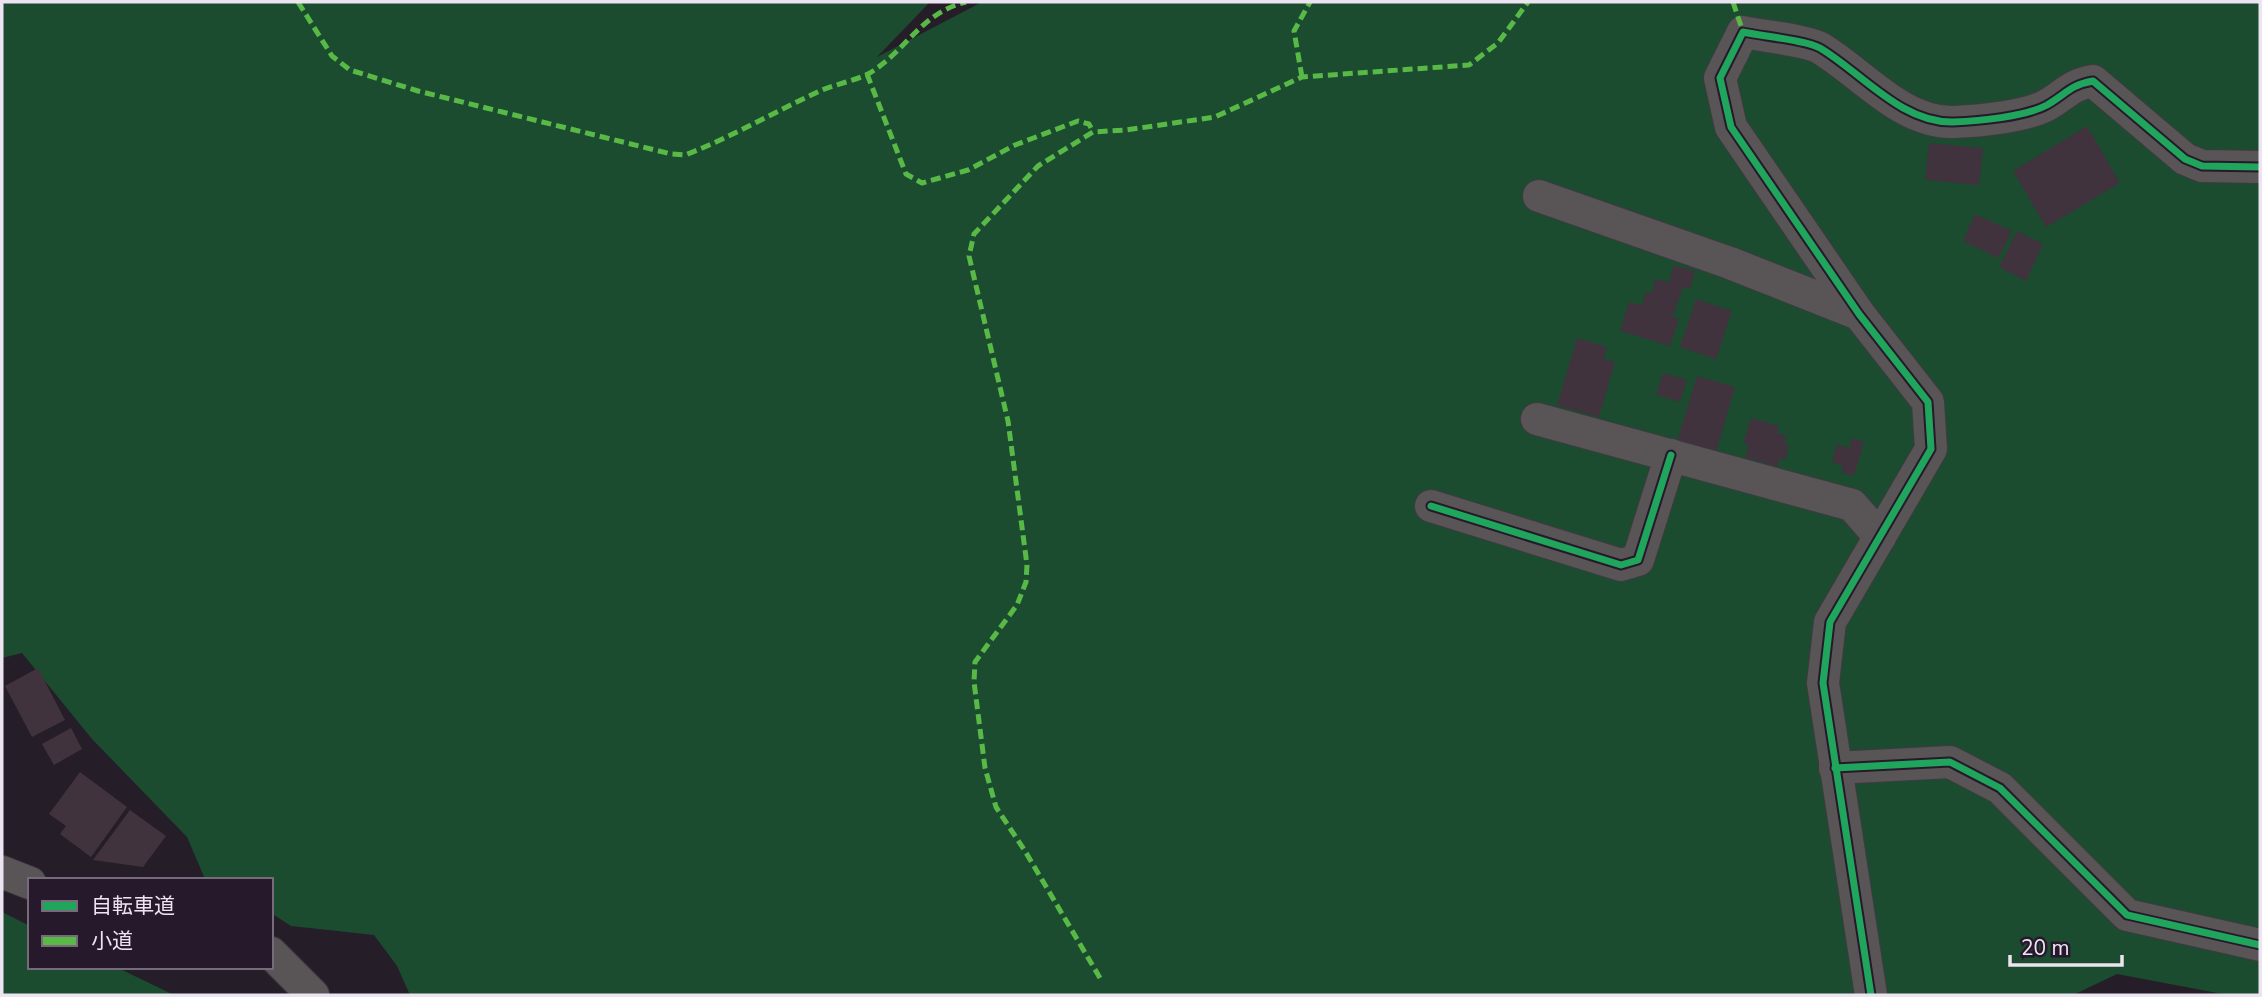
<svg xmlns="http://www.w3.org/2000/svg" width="2262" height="997" font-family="'Nunito Sans','Noto Sans JP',sans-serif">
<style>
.forest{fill:#1b4c2f}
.building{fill:#40333e}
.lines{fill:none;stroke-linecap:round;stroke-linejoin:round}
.street-casing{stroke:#403a43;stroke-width:34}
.street{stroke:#595556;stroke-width:32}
.quiet{stroke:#58b947;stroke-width:5;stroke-dasharray:10 5;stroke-linecap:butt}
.cycleway-casing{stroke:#27192c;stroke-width:11}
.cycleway{stroke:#20a55d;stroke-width:7}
</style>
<rect width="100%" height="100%" fill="#251d28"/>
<g class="forest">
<polygon points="2,2 930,2 877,57 982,2 2260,2 2260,995 2228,995 2117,974 2073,995 410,995 397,966 374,935 291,926 271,913 271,880 205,879 187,837 92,739 22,653 2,658"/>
<polygon points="2,912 30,926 30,967 116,967 174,995 2,995"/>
</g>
<g class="building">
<polygon points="2087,126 2120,183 2046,227 2013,171"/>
<polygon points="1929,143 1983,148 1979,185 1925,180"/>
<polygon points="1975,214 2012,231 1998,258 1963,241"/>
<polygon points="2017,231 2043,244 2026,281 1999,267"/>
<polygon points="1674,265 1695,271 1690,289 1683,287 1673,317 1679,319 1670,346 1620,331 1629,302 1642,305 1646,291 1652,293 1655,279 1669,282"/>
<polygon points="1696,299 1732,311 1716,359 1680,347"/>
<polygon points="1577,338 1607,347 1604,359 1615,362 1599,417 1557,405"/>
<polygon points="1663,373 1687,380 1680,402 1656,395"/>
<polygon points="1697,376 1735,387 1716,452 1677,441"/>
<polygon points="1751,418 1779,426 1777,433 1787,436 1784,444 1789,445 1785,460 1780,458 1777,467 1745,457 1749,445 1743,444"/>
<polygon points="1852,438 1864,442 1854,476 1841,472 1843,466 1832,462 1837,444 1849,448"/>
<polygon points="38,668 65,720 32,737 5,686"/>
<polygon points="71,728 82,749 54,765 42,744"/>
<polygon points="80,772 127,807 91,857 60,834 66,826 49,814"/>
<polygon points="130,810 166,836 143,867 93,860"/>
</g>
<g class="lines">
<defs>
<g id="street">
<polyline points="1539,196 1730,263 1859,314"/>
<polyline points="1537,419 1852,505 1880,537"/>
<polyline points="1431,506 1621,565 1638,560 1671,455"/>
<polyline points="1835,768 1950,762 2000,788 2127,915 2260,945"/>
<polyline points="2,872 30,883"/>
<polyline points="271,953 313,995"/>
<path d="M1871,995L1823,683L1830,622L1931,449L1928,402L1859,314L1731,127L1720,78L1743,32C1761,36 1806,40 1820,48C1862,73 1901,123 1953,122C1978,121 2025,117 2047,105C2066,94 2070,85 2093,81L2185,159L2202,166L2260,167"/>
</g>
</defs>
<use href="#street" class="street-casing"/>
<use href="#street" class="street"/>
<g class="quiet">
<path d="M298,2L332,56L350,70L418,91L671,154L685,155C732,137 776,111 822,90C836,84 854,81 868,74C906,52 920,13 966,2"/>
<polyline points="1733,2 1743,32"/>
<polyline points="867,74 906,174 922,183 968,170 1015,145 1078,121 1089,124 1093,132"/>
<polyline points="1302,77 1294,31 1310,2"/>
<polyline points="1100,978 1025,851 996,807 985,768 974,682 975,662 1017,605 1026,582 1027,565 1008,421 969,256 974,234 1038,166 1093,132 1126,130 1215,117 1302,77 1469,65 1498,43 1528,2"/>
</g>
<defs>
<g id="cycleway">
<polyline points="1431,506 1621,565 1638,560 1671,455"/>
<polyline points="1835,768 1950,762 2000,788 2127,915 2260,945"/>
<path d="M1871,995L1823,683L1830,622L1931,449L1928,402L1859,314L1731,127L1720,78L1743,32C1761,36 1806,40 1820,48C1862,73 1901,123 1953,122C1978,121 2025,117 2047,105C2066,94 2070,85 2093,81L2185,159L2202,166L2260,167"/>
</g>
</defs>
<use href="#cycleway" class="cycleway-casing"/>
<use href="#cycleway" class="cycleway"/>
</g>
<rect width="2262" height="997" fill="none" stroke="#ede4f1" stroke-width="7"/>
<rect x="28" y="878" width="245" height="91" fill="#27192c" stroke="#766a7b" stroke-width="2"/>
<rect x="42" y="901" width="35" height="10" fill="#20a55d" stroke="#766a7b" stroke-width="2"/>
<text x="91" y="913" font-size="21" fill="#ede4f1">自転車道</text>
<rect x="42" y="936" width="35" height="10" fill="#58b947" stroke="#766a7b" stroke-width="2"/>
<text x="91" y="948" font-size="21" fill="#ede4f1">小道</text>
<path d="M2010 955v10h112v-10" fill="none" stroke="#ede4f1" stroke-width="3.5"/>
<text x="2021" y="955" font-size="21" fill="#ede4f1" stroke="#27192c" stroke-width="5" paint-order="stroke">20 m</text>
</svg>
